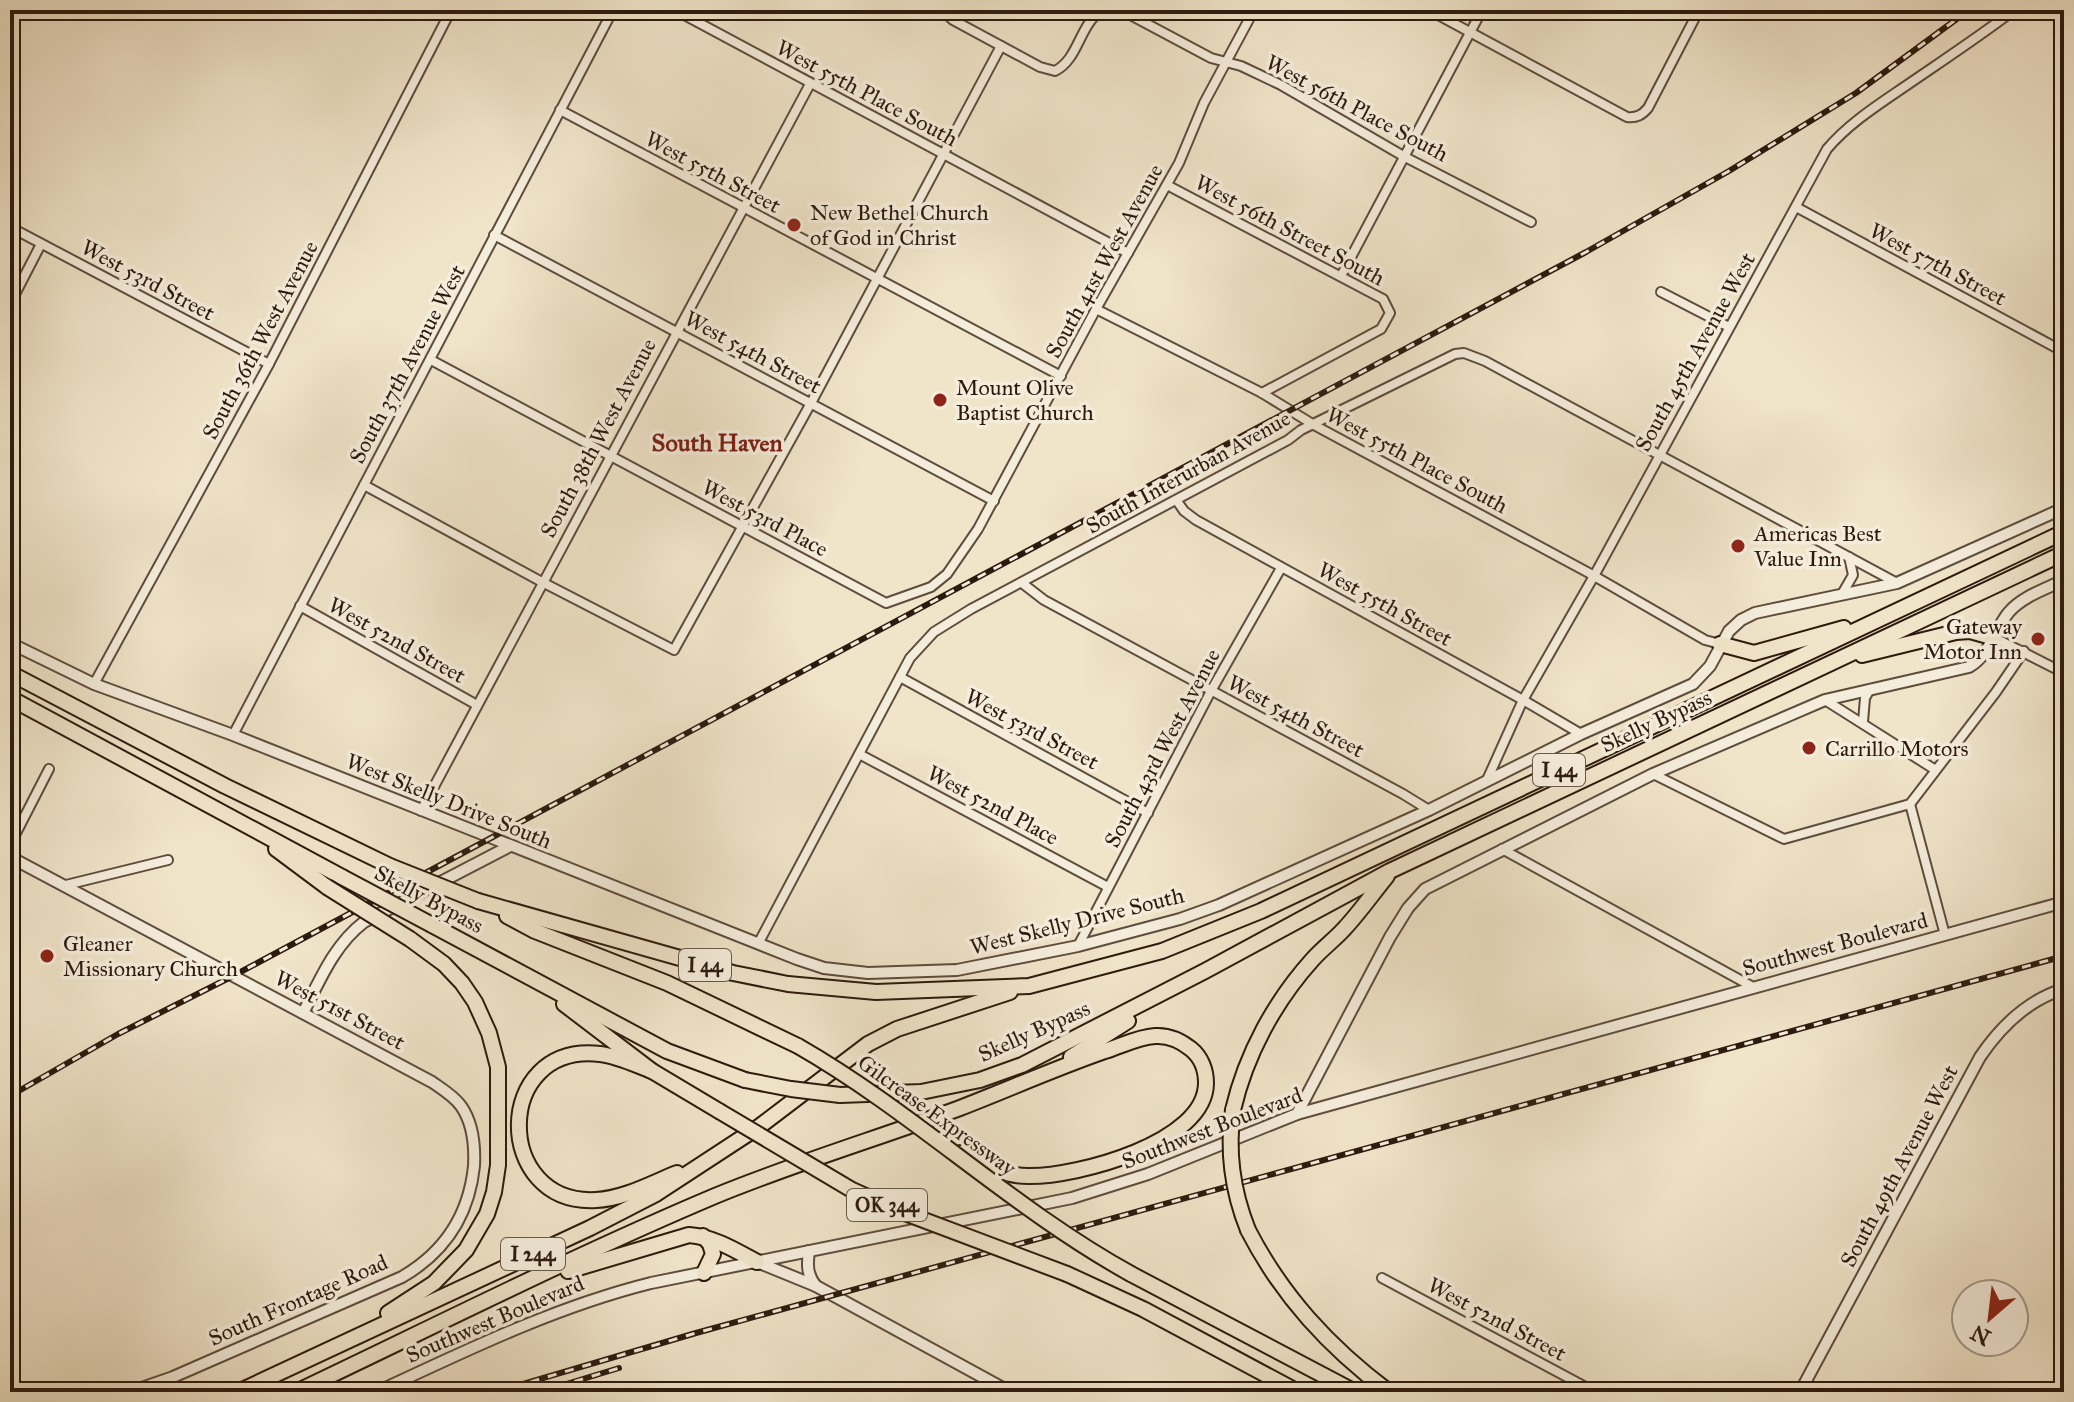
<svg xmlns="http://www.w3.org/2000/svg" width="2074" height="1402" font-family="'IM FELL Great Primer',serif">
<style>
.lines{fill:none;stroke-linecap:round;stroke-linejoin:round}
.minor-casing{stroke:#5e4c3d;stroke-width:12}
.tertiary-casing{stroke:#5e4c3d;stroke-width:14}
.motorway-casing{stroke:#2d1a0e;stroke-width:18}
.minor{stroke:#f5eddc;stroke-width:8}
.tertiary{stroke:#f5eddc;stroke-width:10}
.motorway{stroke:#f0e4c9;stroke-width:14}
.rail-casing{stroke:#2d1a0e;stroke-width:6}
.rail{stroke:#f5eddc;stroke-width:3;stroke-dasharray:9;stroke-linecap:butt}
.motorway-bridge-casing{stroke:#2d1a0e;stroke-width:18;stroke-linecap:butt}
.motorway-bridge{stroke:#f0e4c9;stroke-width:14}
.poi-dot{fill:#8f2418;stroke:#f5eddc;stroke-width:3}
.labels{text-anchor:middle;dominant-baseline:central;stroke-width:7;stroke-linejoin:round;paint-order:stroke}
.shield{fill:#f5eddc;stroke:#69594c;stroke-width:2}
.shield-label{font-size:20px;font-weight:bold;fill:#2d1a0e}
.street-label{font-size:22px;fill:#2d1a0e;stroke:#f5eddc}
.poi-label{font-size:22px;fill:#2d1a0e;stroke:#f5eddc;text-anchor:start}
.neighbourhood-label{font-size:24px;font-weight:bold;fill:#7a1f14;stroke:#f5eddc}
</style>
<rect width="100%" height="100%" fill="#f0e4c9"/>
<filter id="stains"><feTurbulence type="fractalNoise" baseFrequency=".0025" numOctaves="4"/><feColorMatrix values="0 0 0 0 .2 0 0 0 0 .09 0 0 0 0 .02 0 0 0 .5 -.17"/></filter>
<radialGradient id="worn" r=".72"><stop offset=".6" stop-color="#630" stop-opacity="0"/><stop offset="1" stop-color="#630" stop-opacity=".3"/></radialGradient>
<g class="lines">
<defs>
<g id="minor">
<polyline points="675,10 1128,253"/>
<path d="M942,10L953,20L1040,67L1055,71C1080,58 1079,23 1103,10"/>
<polyline points="1121,10 1211,58 1241,66 1281,85 1405,157 1531,222"/>
<path d="M1429,10L1627,117C1637,118 1642,115 1648,108L1699,10"/>
<polyline points="560,110 1061,376"/>
<polyline points="1167,185 1383,299 1390,313 1381,329 1262,393"/>
<polyline points="1796,207 2064,352"/>
<polyline points="10,227 269,364"/>
<polyline points="494,235 994,501"/>
<polyline points="1341,276 1482,10"/>
<polyline points="1661,292 1729,327"/>
<polyline points="10,304 41,244"/>
<polyline points="1096,309 1262,393 1314,425 1589,573 1705,640 1720,644"/>
<polyline points="431,360 886,603 931,587 947,574 978,529 1096,309 1179,163 1204,103 1254,10"/>
<polyline points="364,485 542,582 674,650 811,403 1001,46"/>
<polyline points="1177,501 1184,511 1196,520 1523,700 1581,734"/>
<polyline points="1022,583 1044,600 1403,794 1429,810"/>
<polyline points="1842,594 1853,575 1849,557"/>
<polyline points="300,606 477,705"/>
<polyline points="1995,638 2064,673"/>
<polyline points="900,677 1148,813"/>
<polyline points="94,684 269,364 451,10"/>
<polyline points="1825,700 1934,769"/>
<polyline points="1863,722 1865,698 1870,689"/>
<polyline points="233,735 613,10"/>
<polyline points="861,755 1108,887"/>
<polyline points="1653,774 1784,839 1910,804 1996,692 2024,651"/>
<path d="M1487,780L1523,700L1594,576L1827,149C1850,122 1881,103 1910,83C1945,59 1980,36 2014,10"/>
<polyline points="1910,804 1945,935"/>
<polyline points="421,811 810,84"/>
<polyline points="10,845 49,769"/>
<polyline points="1502,849 1753,987"/>
<polyline points="66,885 168,860"/>
<polyline points="758,944 910,658 934,632 971,609 1288,440 1301,430 1455,354 1464,353 1485,361 1897,583"/>
<polyline points="1078,946 1211,691 1281,568"/>
<polyline points="1382,1278 1595,1392"/>
</g>
<g id="tertiary">
<polyline points="10,643 94,684 233,735 797,959 824,968 868,973 957,970 1078,946 1180,919 1219,905 1429,810 1581,734 1693,684 1710,666 1729,631 1741,620 1755,613 1897,583 2064,508"/>
<path d="M10,857L432,1082C442,1089 454,1096 461,1106C473,1123 475,1146 474,1166C469,1215 445,1252 402,1277L173,1377L130,1392"/>
<path d="M303,1013C320,980 334,945 364,922L510,846"/>
<path d="M1297,1114L1390,937L1408,908L1425,889L1653,774L1825,700L1969,667C1991,654 1994,630 2009,612C2023,596 2046,589 2064,580"/>
<path d="M809,1251C807,1265 807,1275 816,1286"/>
<polyline points="757,1262 816,1286 1010,1392"/>
<path d="M377,1392C467,1350 555,1307 651,1283L1072,1198L1148,1174L1297,1114L2064,902"/>
<path d="M1800,1392L1980,1057C2001,1026 2027,1000 2064,989"/>
</g>
<g id="motorway">
<polyline points="1720,644 1754,653 1844,628"/>
<polyline points="1862,655 1956,632 1970,631 1995,638"/>
<polyline points="10,673 225,786 390,866"/>
<polyline points="10,698 342,877"/>
<polyline points="276,849 327,887"/>
<polyline points="478,901 733,973 788,984 876,992 1029,986 1162,951 1261,911 2064,532"/>
<polyline points="507,916 535,931 667,983 798,1046"/>
<polyline points="432,925 667,1051 745,1080"/>
<polyline points="564,1004 652,1071 719,1111"/>
<polyline points="1071,1057 1128,1021"/>
<path d="M652,1071C636,1065 618,1056 600,1054C492,1042 493,1206 596,1200C623,1199 652,1183 677,1173"/>
<polyline points="840,1095 921,1092 980,1080 1022,1065 1205,971 1390,871 2064,553"/>
<path d="M1233,1110C1246,1054 1275,1001 1313,959C1323,948 1335,939 1344,929C1360,912 1373,893 1387,876"/>
<path d="M1248,1230C1282,1296 1329,1347 1389,1392"/>
<polyline points="703,1236 710,1244 713,1254 704,1273"/>
<path d="M568,1271L689,1235C714,1237 735,1250 757,1262"/>
<polyline points="1067,1274 1143,1309 1298,1392"/>
<polyline points="1131,1274 1355,1392"/>
<polyline points="388,1313 434,1283 466,1250 487,1214 494,1192 498,1165 498,1067 489,1033 475,1002 462,983 444,964 410,939"/>
<polyline points="238,1392 590,1228 656,1194 760,1126 868,1044 897,1029 1010,992"/>
<path d="M296,1392C435,1326 573,1256 715,1196C795,1163 879,1138 960,1108C1009,1089 1056,1068 1105,1051C1121,1046 1138,1037 1155,1036C1169,1035 1180,1040 1191,1049C1201,1057 1206,1070 1206,1083C1206,1143 1076,1177 1028,1176C1003,1176 983,1165 961,1153"/>
</g>
</defs>
<use href="#minor" class="minor-casing"/>
<use href="#tertiary" class="tertiary-casing"/>
<use href="#motorway" class="motorway-casing"/>
<use href="#minor" class="minor"/>
<use href="#tertiary" class="tertiary"/>
<use href="#motorway" class="motorway"/>
<defs>
<g id="rail">
<polyline points="10,1096 118,1034 233,976 1586,252 1729,171 1856,93 1969,10"/>
<polyline points="496,1392 696,1333 2064,956"/>
<polyline points="540,1392 619,1368"/>
</g>
</defs>
<use href="#rail" class="rail-casing"/>
<use href="#rail" class="rail"/>
<defs>
<g id="motorway-bridge">
<polyline points="390,866 478,901"/>
<polyline points="342,877 432,925"/>
<polyline points="327,887 410,939"/>
<path d="M798,1046C915,1113 1013,1209 1131,1274"/>
<polyline points="745,1080 791,1089 840,1095"/>
<path d="M1233,1110C1227,1151 1232,1190 1248,1230"/>
<polyline points="719,1111 852,1190 897,1210 1067,1274"/>
</g>
</defs>
<use href="#motorway-bridge" class="motorway-bridge-casing"/>
<use href="#motorway-bridge" class="motorway-bridge"/>
</g>
<g class="poi-dot">
<circle cx="794" cy="225" r="8"/>
<circle cx="940" cy="400" r="8"/>
<circle cx="1738" cy="546" r="8"/>
<circle cx="2038" cy="639" r="8"/>
<circle cx="1809" cy="748" r="8"/>
<circle cx="47" cy="956" r="8"/>
</g>
<g class="labels">
<g class="shield">
<rect x="1533" y="754" width="52" height="32" rx="6"/>
<rect x="679" y="949" width="52" height="32" rx="6"/>
<rect x="847" y="1189" width="80" height="32" rx="6"/>
<rect x="501" y="1238" width="64" height="32" rx="6"/>
</g>
<g class="shield-label">
<text x="1559" y="770">I 44</text>
<text x="705" y="965">I 44</text>
<text x="887" y="1205">OK 344</text>
<text x="533" y="1254">I 244</text>
</g>
<g class="street-label">
<text transform="translate(867 93) rotate(28)">West 55th Place South</text>
<text transform="translate(1357 108) rotate(28)">West 56th Place South</text>
<text transform="translate(713 172) rotate(28)">West 55th Street</text>
<text transform="translate(1290 230) rotate(28)">West 56th Street South</text>
<text transform="translate(1104 261) rotate(-61)">South 41st West Avenue</text>
<text transform="translate(1938 264) rotate(28)">West 57th Street</text>
<text transform="translate(148 280) rotate(28)">West 53rd Street</text>
<text transform="translate(260 340) rotate(-62)">South 36th West Avenue</text>
<text transform="translate(753 352) rotate(28)">West 54th Street</text>
<text transform="translate(1695 352) rotate(-61)">South 45th Avenue West</text>
<text transform="translate(407 364) rotate(-62)">South 37th Avenue West</text>
<text transform="translate(598 438) rotate(-62)">South 38th West Avenue</text>
<text transform="translate(1417 460) rotate(28)">West 55th Place South</text>
<text transform="translate(1188 472) rotate(-29)">South Interurban Avenue</text>
<text transform="translate(765 518) rotate(28)">West 53rd Place</text>
<text transform="translate(1385 604) rotate(29)">West 55th Street</text>
<text transform="translate(397 640) rotate(29)">West 52nd Street</text>
<text transform="translate(1296 716) rotate(28)">West 54th Street</text>
<text transform="translate(1656 721) rotate(-25)">Skelly Bypass</text>
<text transform="translate(1032 729) rotate(28)">West 53rd Street</text>
<text transform="translate(1162 748) rotate(-62)">South 43rd West Avenue</text>
<text transform="translate(449 801) rotate(22)">West Skelly Drive South</text>
<text transform="translate(993 805) rotate(28)">West 52nd Place</text>
<text transform="translate(429 899) rotate(28)">Skelly Bypass</text>
<text transform="translate(1077 921) rotate(-14)">West Skelly Drive South</text>
<text transform="translate(1835 944) rotate(-15)">Southwest Boulevard</text>
<text transform="translate(340 1010) rotate(28)">West 51st Street</text>
<text transform="translate(1034 1031) rotate(-24)">Skelly Bypass</text>
<text transform="translate(937 1115) rotate(36)">Gilcrease Expressway</text>
<text transform="translate(1212 1128) rotate(-21)">Southwest Boulevard</text>
<text transform="translate(1899 1166) rotate(-62)">South 49th Avenue West</text>
<text transform="translate(298 1300) rotate(-24)">South Frontage Road</text>
<text transform="translate(495 1319) rotate(-23)">Southwest Boulevard</text>
<text transform="translate(1497 1319) rotate(28)">West 52nd Street</text>
</g>
<g class="poi-label">
<text x="810" y="212">New Bethel Church<tspan x="810" dy="25">of God in Christ</tspan></text>
<text x="956" y="387">Mount Olive<tspan x="956" dy="25">Baptist Church</tspan></text>
<text x="1754" y="533">Americas Best<tspan x="1754" dy="25">Value Inn</tspan></text>
<text x="2022" y="626" text-anchor="end">Gateway<tspan x="2022" dy="25">Motor Inn</tspan></text>
<text x="1825" y="748">Carrillo Motors</text>
<text x="63" y="943">Gleaner<tspan x="63" dy="25">Missionary Church</tspan></text>
</g>
<g class="neighbourhood-label">
<text x="717" y="443">South Haven</text>
</g>
</g>
<rect width="2074" height="1402" fill="none" stroke="#f0e4c9" stroke-width="40"/>
<rect x="12" y="12" width="2050" height="1378" fill="none" stroke="#2d1a0e" stroke-width="4"/>
<rect x="20" y="20" width="2034" height="1362" fill="none" stroke="#2d1a0e" stroke-width="2"/>
<g transform="translate(1990 1318) rotate(208)"><circle r="38" fill="#f5eddc" stroke="#a5998a" stroke-width="2"/>
<path d="M0-6L14 30L0 20L-14 30Z" fill="#8f2418"/>
<text y="-12" font-size="22" font-weight="bold" text-anchor="middle" fill="#2d1a0e">N</text>
</g>
<rect width="100%" height="100%" filter="url(#stains)"/>
<rect width="100%" height="100%" fill="url(#worn)"/>
</svg>
